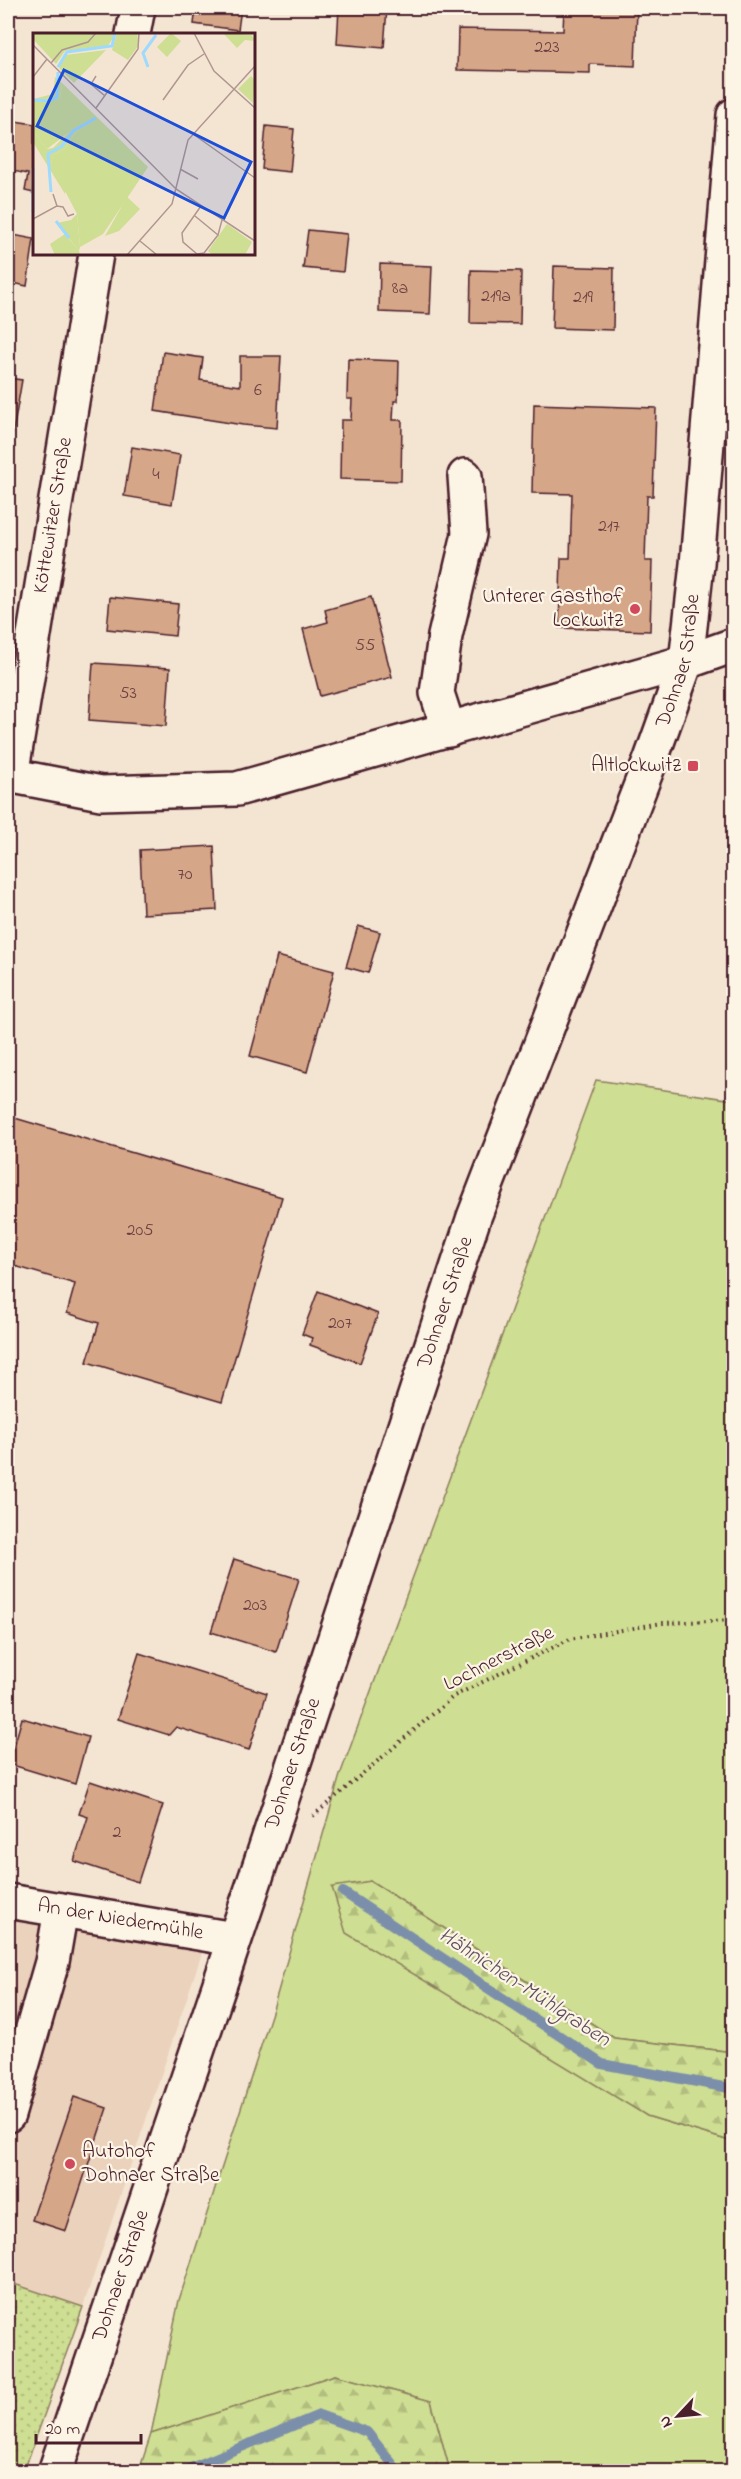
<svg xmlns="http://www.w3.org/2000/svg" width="741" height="2479" font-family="'Indie Flower',sans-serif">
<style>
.built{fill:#ebd2bc}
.grass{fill:#cede92;stroke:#8c7e5e;stroke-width:1.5}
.forest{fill:url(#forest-firs);stroke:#8c7e5e;stroke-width:1.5}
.garden{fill:url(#garden-dots);stroke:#8c7e5e;stroke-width:1.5}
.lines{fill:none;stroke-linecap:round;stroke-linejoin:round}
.stream{stroke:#7c8faa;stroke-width:10}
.building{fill:#d6a688;stroke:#4a1f2b;stroke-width:1.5}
.minor-casing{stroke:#4a1f2b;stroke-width:38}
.major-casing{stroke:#4a1f2b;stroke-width:38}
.path{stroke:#4a1f2b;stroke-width:4;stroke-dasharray:1.5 4.5;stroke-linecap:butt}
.minor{stroke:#fcf5e5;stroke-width:33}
.major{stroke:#fcf5e5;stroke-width:33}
.poi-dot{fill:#d1495b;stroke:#fcf5e5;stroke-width:2}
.labels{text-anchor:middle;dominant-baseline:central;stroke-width:4.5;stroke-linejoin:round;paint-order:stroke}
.number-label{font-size:18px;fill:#6d4142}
.street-label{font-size:21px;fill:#4a1f2b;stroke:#fcf5e5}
.poi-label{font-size:21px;fill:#4a1f2b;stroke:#fcf5e5;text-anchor:end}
.water-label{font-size:22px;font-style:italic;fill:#5f4e60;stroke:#fcf5e5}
.inset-river{fill:none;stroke:#9edaff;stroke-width:3}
.inset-road{fill:none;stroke:#b0968f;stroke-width:1.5}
.view{fill:#1d4ed8;fill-opacity:0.15;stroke:#1d4ed8;stroke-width:3}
.inset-edge{fill:none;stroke:#4a1f2b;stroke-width:3}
</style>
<defs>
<pattern id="forest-firs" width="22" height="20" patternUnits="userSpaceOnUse" patternTransform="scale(1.5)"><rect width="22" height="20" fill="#cede92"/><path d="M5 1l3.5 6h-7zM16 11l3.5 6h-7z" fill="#b2be7e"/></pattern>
<pattern id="garden-dots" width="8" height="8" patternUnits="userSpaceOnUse" patternTransform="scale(1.5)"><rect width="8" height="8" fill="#cede92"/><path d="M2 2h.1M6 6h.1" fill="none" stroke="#b2be7e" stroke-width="1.8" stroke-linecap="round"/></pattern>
</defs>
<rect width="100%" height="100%" fill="#f4e5d2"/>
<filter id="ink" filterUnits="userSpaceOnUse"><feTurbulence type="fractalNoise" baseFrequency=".0167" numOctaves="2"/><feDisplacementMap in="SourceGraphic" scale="12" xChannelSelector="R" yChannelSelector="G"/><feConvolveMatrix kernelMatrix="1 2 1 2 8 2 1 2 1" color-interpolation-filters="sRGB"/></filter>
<g filter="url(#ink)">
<g class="built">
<polygon points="8,1534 18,1537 8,1643"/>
<polygon points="8,1907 203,1950 83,2307 8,2282"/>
</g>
<polygon class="grass" points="596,1080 733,1100 733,2052 614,2038 371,1881 332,1888 647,2116 733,2142 733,2471 450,2471 431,2401 335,2375 151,2434 179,2300 273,2009 340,1775"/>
<g class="forest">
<polygon points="371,1881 614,2038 733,2052 733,2142 647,2116 346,1933 332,1887"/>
<polygon points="335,2375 431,2401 450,2471 325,2472 311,2466 296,2472 139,2471 151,2434"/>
</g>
<polygon class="garden" points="8,2282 83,2307 24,2471 8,2471"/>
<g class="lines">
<g class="stream">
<polyline points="343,1892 602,2064 734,2089"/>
<polyline points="181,2472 319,2415 367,2432 399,2472"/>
</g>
</g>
<g class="building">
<polygon points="196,8 241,8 238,30 194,24"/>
<polygon points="339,8 387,8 384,48 337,44"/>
<polygon points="564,8 637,8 635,66 590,64 590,73 457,70 458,29 563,31"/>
<polygon points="8,120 34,124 34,193 25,191 28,174 8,170 12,146 8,146"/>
<polygon points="266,126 294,129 290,172 262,169"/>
<polygon points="308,230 347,234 343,272 303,268"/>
<polygon points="8,234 34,239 27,286 8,282"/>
<polygon points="380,264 432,266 430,314 379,312"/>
<polygon points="554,266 614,268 613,330 552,328"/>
<polygon points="471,270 521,271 520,324 470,323"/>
<polygon points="163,352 203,358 200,380 240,386 240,356 281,356 277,428 243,425 155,411"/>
<polygon points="348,359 399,361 398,401 394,401 393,420 402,420 401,481 340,479 341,420 351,420 352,399 347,399"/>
<polygon points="8,378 22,380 11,444 8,443"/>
<polygon points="534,404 656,408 653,496 647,496 645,561 652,561 650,631 559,628 561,558 570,558 572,494 532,493"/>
<polygon points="132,447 180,455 172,504 124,496"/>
<polygon points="110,597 178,604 175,636 107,629"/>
<polygon points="371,597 392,677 320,696 303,629 328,622 325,610"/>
<polygon points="93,663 170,668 166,726 89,720"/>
<polygon points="214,846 217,910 143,914 140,850"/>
<polygon points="358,926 380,932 368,973 346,967"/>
<polygon points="277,956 334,971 307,1072 250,1056"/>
<polygon points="8,1116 282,1197 222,1402 87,1362 99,1323 67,1313 75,1284 8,1264"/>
<polygon points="318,1291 378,1314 360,1363 310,1345 312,1338 302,1334"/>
<polygon points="234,1559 299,1579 276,1652 211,1632"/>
<polygon points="139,1653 267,1693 249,1750 176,1727 169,1735 118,1719"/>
<polygon points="22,1718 88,1737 75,1784 9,1764"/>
<polygon points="90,1781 163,1805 138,1882 74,1861 88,1817 79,1814"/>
<polygon points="74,2097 107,2108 66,2231 32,2220"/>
</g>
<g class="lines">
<defs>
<g id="minor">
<polyline points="133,34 138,8"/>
<polyline points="449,730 437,693 445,636 469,534 465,476"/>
<polyline points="8,775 101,793 237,789 686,662 734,645"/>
<path id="s1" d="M11,776L96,254"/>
<path id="s2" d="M8,1901L234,1939"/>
<polyline points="8,2115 52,1962 61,1910"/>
</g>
<g id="major">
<path id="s3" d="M55,2472L262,1859L474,1217L651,759L686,662L697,564L734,115"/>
</g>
</defs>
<use href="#minor" class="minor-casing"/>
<use href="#major" class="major-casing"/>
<polyline class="path" points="313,1816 454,1696 570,1639 662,1623 734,1620"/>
<use href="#minor" class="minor"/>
<use href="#major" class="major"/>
</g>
</g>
<g class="poi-dot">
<circle cx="635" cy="609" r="6"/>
<rect x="687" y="760" width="12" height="12" rx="3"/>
<circle cx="70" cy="2164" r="6"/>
</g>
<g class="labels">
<g class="number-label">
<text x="547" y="48">223</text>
<text x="400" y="289">8a</text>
<text x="496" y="297">219a</text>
<text x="583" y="298">219</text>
<text x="258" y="391">6</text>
<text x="156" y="475">4</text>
<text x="609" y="527">217</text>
<text x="365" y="646">55</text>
<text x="128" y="694">53</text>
<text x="185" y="875">70</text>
<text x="140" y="1231">205</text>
<text x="340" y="1324">207</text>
<text x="255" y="1606">203</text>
<text x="117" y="1833">2</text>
</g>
<g class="street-label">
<text stroke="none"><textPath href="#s1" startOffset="264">Köttewitzer Straße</textPath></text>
<text stroke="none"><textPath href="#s3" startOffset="1917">Dohnaer Straße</textPath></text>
<text stroke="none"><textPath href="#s3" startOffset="1233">Dohnaer Straße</textPath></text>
<text transform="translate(499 1659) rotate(-27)">Lochnerstraße</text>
<text stroke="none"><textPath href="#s3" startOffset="747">Dohnaer Straße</textPath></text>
<text stroke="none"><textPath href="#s2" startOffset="114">An der Niedermühle</textPath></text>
<text stroke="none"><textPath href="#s3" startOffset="207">Dohnaer Straße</textPath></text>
</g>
<g class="poi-label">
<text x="623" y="597">Unterer Gasthof<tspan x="623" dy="24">Lockwitz</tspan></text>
<text x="681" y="766">Altlockwitz</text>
<text x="82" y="2152" text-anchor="start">Autohof<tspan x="82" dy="24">Dohnaer Straße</tspan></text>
</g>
<g class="water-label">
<text transform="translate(524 1988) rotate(33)">Hähnichen-Mühlgraben</text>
</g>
</g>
<g transform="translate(33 33)">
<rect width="222" height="222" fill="#f4e5d2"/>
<path d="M138,0L148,8L134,24L124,14ZM29,50L115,134L70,201L47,214L44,181L18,131L20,122L31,116L42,100L62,87L35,100L14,116L0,98V69L27,66ZM32,201L46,218L47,222H22L17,211Z" fill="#cede92"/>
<path d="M22,44L29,50L27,66L21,73L0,69V66L20,61ZM60,84L63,87L42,100L31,116L20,122L18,131L33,155L32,161L0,109V98L14,116L20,115L35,100ZM44,181L47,214L46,218L24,190L38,187Z" fill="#cede92"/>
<path d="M0,0H81V3L75,13L32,18L23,31L0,6ZM84,0H104L106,12L95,27L79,17ZM190,0L219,2L222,8L212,7L204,15ZM73,17L41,50L26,35L32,22ZM218,43L222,47L220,70L205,56ZM94,164L107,176L86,198L72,203ZM194,191L219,209L212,222H180L175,218Z" fill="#cede92"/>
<path class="inset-river" d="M25,34L34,19L79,13L82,0M115,34L110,20L123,2M0,67L16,68L24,64L25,39M0,135V179M18,159L15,121L29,113L40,98L63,85M23,188L36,205"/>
<path class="inset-road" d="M161,0L181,38L222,75M0,12L143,156L222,208M18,30L29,17L55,9L63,0M63,43L58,51L72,63M0,44L14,26M130,67L155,32L171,21M63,75L105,16L106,0M160,101L222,145M147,136L165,146M24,173L30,174L35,183L41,181M168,173L149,200L150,209L164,221L171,220L185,202M162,183L185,202L189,187M0,186L24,173L20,161M107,208L124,222M94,222L139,171L155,107L222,33"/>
<path class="view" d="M31,37L218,129L191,185L4,93Z"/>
<rect width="222" height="222" class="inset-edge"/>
</g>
<rect width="741" height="2479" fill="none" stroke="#fcf5e5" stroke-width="30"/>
<rect x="15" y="15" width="711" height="2449" fill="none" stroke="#4a1f2b" stroke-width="2" filter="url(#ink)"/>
<g transform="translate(678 2416) rotate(244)" stroke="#fcf5e5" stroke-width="4.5" paint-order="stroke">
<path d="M0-4.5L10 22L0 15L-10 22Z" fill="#4a1f2b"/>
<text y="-9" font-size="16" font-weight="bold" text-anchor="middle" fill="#4a1f2b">N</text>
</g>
<path d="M36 2434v9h105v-9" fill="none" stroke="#4a1f2b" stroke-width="3"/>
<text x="45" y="2434" font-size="18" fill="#4a1f2b" stroke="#fcf5e5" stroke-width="4.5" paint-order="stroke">20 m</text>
</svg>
